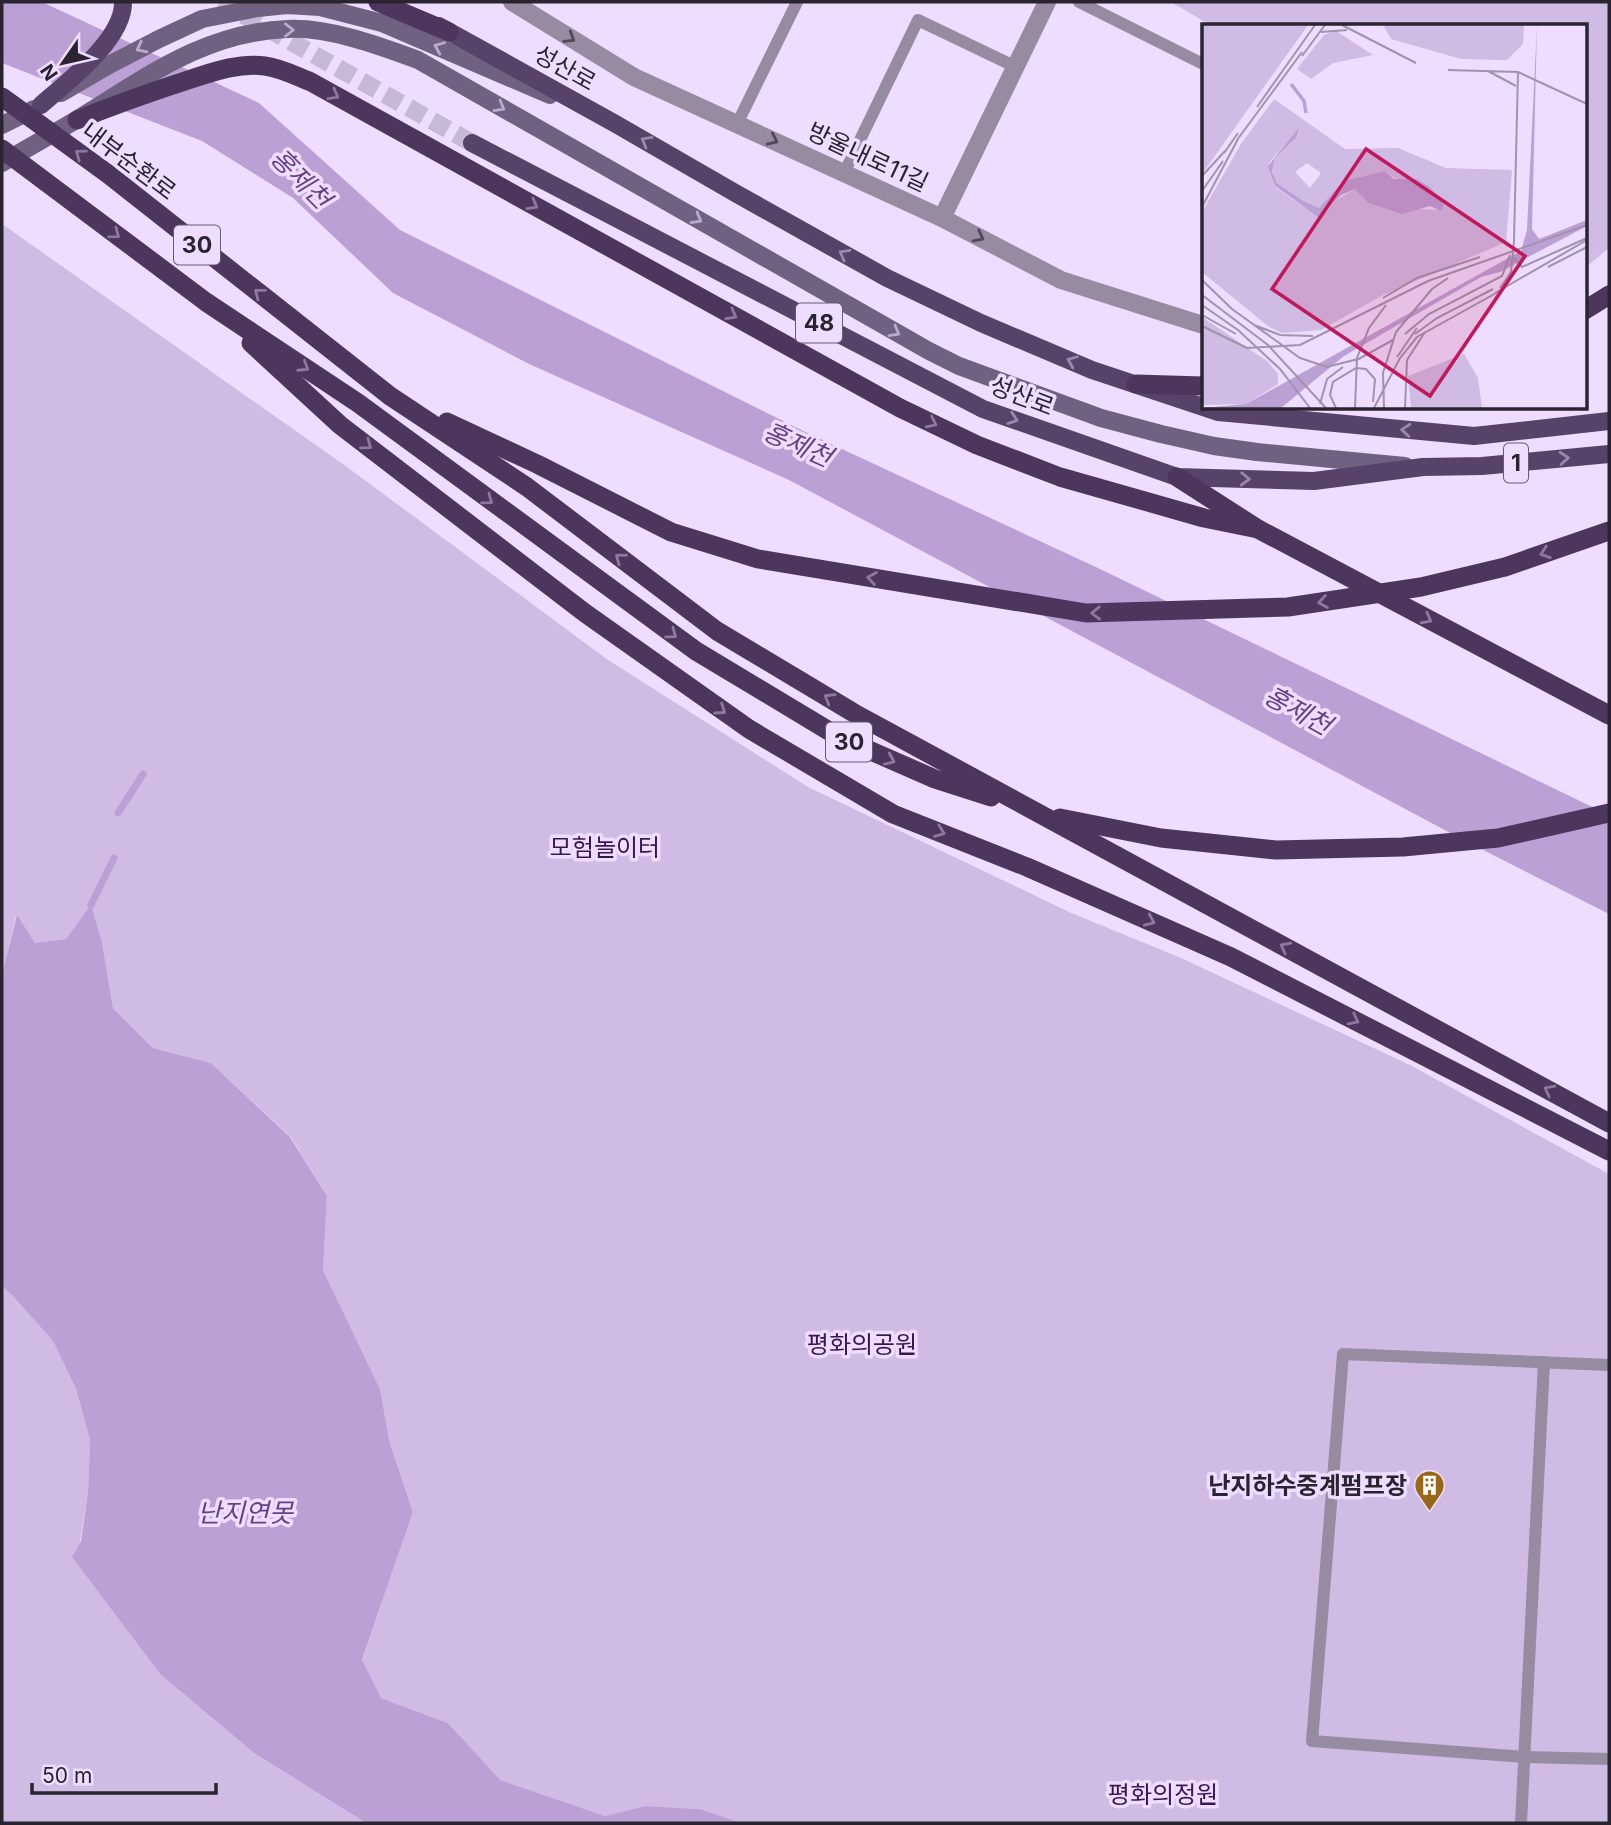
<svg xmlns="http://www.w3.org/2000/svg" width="1611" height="1825" font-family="Inter,'Noto Sans KR',sans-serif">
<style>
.green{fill:#cfbbe3}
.water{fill:#bba0d5}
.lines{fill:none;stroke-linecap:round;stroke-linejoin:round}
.stream{stroke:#bba0d5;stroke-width:7}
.primary-tunnel{stroke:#c7b8d5;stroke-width:18;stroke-dasharray:18 9;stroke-linecap:butt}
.service{stroke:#978ba2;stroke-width:12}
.minor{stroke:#978ba2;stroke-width:18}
.secondary{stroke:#716181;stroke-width:18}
.primary{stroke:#574269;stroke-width:18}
.trunk{stroke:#4c365e;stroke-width:19}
.oneway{stroke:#bcabcc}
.oneway2{stroke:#504858}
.oneway3{stroke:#8d799e}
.oneway4{stroke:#9b88ac}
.labels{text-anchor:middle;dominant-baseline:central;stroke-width:7;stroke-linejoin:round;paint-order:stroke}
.shield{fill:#eeddfe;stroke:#655c6e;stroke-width:2}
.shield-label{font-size:23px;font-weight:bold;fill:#2a2430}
.street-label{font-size:24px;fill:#2a2430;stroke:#eeddfe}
.park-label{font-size:24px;fill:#3a1553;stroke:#eeddfe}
.poi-label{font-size:24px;font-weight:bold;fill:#2a2430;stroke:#eeddfe;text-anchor:end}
.water-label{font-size:26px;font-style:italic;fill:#664284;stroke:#eeddfe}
.inset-river{fill:none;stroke:#bba0d5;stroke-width:3.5}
.inset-road{fill:none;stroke:#a093ac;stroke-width:2}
.view{fill:#c2185b;fill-opacity:0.15;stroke:#c2185b;stroke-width:3.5}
.inset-edge{fill:none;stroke:#2a2430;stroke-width:3.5}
</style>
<rect width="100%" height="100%" fill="#eeddfe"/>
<g class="green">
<polygon points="1171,2 1609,2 1609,248 1585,268 1585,26 1212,26"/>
<polygon points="2,224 347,467 608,660 808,787 1069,912 1181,958 1410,1065 1609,1174 1609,1823 742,1823 700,1809 645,1806 605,1816 499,1780 448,1723 381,1698 362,1661 413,1512 390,1444 380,1389 323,1270 327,1196 291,1137 211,1063 153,1048 113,1008 102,942 91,906 66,939 35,943 16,916 2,974"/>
<polygon points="2,1286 12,1295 53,1341 76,1389 90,1440 88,1492 80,1541 161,1675 254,1753 366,1823 2,1823"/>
</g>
<g class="water">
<polygon points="2,2 42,2 259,103 400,230 799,429 1100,569 1609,815 1609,914 1454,835 789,480 529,364 393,293 293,198 202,141 2,63"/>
<polygon points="91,905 102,942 113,1008 153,1048 211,1063 290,1137 327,1196 323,1270 380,1389 390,1444 413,1512 362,1660 381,1698 448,1723 500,1780 605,1816 645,1806 700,1809 742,1823 366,1823 254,1753 161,1675 72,1557 81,1541 88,1492 90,1440 76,1389 53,1341 12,1295 2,1286 2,974 17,915 35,943 66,939"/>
</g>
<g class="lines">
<g class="stream">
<polyline points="118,813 143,774"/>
<polyline points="91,905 114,858"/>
</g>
<polyline class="primary-tunnel" points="220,2 472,143"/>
<g class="service">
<polyline points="1079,2 1203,64"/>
<polyline points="737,124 797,2"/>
<polyline points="844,173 918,20 1016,67"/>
<polyline points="1609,1365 1343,1354 1312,1741 1525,1757 1609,1759"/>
<polyline points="1521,1823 1544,1362"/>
</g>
<g class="minor">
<polyline points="512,2 634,77 942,218 1061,280 1203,325"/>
<polyline points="942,218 1047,2"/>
</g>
<g class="secondary">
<polyline points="61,93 109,65 159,39 202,19 258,8 287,5 320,7 382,23 550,95"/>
<polyline points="2,125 34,109"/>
<path d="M2,163C26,149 51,135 76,120C145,78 204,32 288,29C329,27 380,46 418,60L929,351L959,366L1101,418L1161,434L1214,446L1257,452L1405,466"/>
</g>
<g class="primary">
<polyline points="439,26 614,123 737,194 887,278 981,323 1092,370 1203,407"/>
<path d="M41,105C67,82 124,39 123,2"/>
<polyline points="472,143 983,409 1177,477 1314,481 1423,467 1482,466 1609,454"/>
<polyline points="1206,408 1218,412 1474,436 1609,421"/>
</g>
<g class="trunk">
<polyline points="378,2 449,32"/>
<polyline points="2,97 108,174 390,396 527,487 717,631 854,713 1609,1123"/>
<path d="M77,120C112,106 148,93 185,81C210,73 238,62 265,66C281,68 296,76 311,82L900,408L977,445L1060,477L1204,518L1258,529"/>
<polyline points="2,149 206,302 358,403 696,651 839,737 935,779 991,797"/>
<polyline points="1585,310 1609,295"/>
<polyline points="251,343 340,425 585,613 749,729 893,814 1027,867 1231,957 1609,1151"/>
<polyline points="1136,384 1203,386"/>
<polyline points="447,422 537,464 671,532 758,559 1086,613 1288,607 1421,587 1505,567 1609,531"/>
<polyline points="1177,477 1258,529 1609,715"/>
<polyline points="1060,818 1161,838 1276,850 1403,847 1498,838 1609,813"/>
</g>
</g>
<defs><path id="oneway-chevron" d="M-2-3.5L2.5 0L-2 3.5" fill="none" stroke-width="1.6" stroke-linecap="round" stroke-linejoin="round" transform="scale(1.75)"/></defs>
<g class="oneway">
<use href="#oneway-chevron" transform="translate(289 30)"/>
<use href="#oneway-chevron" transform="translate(439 47) rotate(-157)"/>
<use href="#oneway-chevron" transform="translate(141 48) rotate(153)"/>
<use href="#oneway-chevron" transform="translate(500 107) rotate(30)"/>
<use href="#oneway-chevron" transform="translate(697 219) rotate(30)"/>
<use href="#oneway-chevron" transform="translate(895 332) rotate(30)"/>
</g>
<g class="oneway2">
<use href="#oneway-chevron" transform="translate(570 38) rotate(32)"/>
<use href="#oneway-chevron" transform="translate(773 140) rotate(25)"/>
<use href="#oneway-chevron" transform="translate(979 237) rotate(28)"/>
</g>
<g class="oneway3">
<use href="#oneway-chevron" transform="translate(334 95) rotate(29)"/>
<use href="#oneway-chevron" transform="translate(80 154) rotate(-144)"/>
<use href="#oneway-chevron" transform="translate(533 205) rotate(29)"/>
<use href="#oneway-chevron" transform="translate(115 234) rotate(37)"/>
<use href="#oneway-chevron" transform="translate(259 293) rotate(-142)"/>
<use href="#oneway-chevron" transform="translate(732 315) rotate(29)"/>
<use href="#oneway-chevron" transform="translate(304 367) rotate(33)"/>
<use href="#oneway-chevron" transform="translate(932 423) rotate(26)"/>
<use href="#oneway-chevron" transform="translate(367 445) rotate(37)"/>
<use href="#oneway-chevron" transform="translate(488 500) rotate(37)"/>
<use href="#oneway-chevron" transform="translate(1545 553) rotate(161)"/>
<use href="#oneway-chevron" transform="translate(620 558) rotate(-143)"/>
<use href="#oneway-chevron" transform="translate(872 578) rotate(-171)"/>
<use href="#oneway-chevron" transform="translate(1323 602) rotate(171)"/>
<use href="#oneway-chevron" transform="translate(1096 613) rotate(179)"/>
<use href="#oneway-chevron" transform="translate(1427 619) rotate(28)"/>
<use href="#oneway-chevron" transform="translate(672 634) rotate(36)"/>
<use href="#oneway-chevron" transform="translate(829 698) rotate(-149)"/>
<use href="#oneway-chevron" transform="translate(721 710) rotate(35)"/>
<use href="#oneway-chevron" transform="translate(890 760) rotate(24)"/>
<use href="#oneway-chevron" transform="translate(940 832) rotate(21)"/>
<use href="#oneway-chevron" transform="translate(1150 921) rotate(24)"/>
<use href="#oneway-chevron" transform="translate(1285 947) rotate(-152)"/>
<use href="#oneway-chevron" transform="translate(1354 1020) rotate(27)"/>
<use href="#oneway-chevron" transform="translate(1549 1090) rotate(-152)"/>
</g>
<g class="oneway4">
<use href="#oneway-chevron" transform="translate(646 141) rotate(-150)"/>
<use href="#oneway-chevron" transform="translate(844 254) rotate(-151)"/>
<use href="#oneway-chevron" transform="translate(1072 361) rotate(-157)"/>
<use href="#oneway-chevron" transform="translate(1013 419) rotate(19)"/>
<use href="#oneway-chevron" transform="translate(1406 430) rotate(-175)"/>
<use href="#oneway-chevron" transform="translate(1564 458) rotate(-5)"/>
<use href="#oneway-chevron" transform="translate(1245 479) rotate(2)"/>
</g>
<defs>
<symbol id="building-pin" viewBox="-11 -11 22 30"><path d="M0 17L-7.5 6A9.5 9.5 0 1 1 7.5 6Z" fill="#966817" stroke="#eeddfe"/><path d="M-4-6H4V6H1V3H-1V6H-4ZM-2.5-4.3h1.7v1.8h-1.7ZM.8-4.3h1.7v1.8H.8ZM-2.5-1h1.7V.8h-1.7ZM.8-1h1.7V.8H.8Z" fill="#fff"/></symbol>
</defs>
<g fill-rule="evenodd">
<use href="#building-pin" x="1412" y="1468" width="35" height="47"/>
</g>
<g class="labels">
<g class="shield">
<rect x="174" y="225.5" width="46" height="39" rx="5"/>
<rect x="796" y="303.5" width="46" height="39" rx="5"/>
<rect x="1504" y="443.5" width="24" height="39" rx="5"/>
<rect x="826" y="722.5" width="46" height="39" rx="5"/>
</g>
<g class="shield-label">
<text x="197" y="245">30</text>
<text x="819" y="323">48</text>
<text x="1516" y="463">1</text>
<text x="849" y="742">30</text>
</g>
<g class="street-label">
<text transform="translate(565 68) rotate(29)">성산로</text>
<text transform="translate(868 157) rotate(25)">방울내로11길</text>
<text transform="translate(129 161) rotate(37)">내부순환로</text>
<text transform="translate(1022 396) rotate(21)">성산로</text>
</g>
<g class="park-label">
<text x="605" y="847">모험놀이터</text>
<text x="862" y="1344">평화의공원</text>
<text x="1163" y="1794">평화의정원</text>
</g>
<g class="poi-label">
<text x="1407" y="1485">난지하수중계펌프장</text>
</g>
<g class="water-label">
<text transform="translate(301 178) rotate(45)">홍제천</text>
<text transform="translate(798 444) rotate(24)">홍제천</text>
<text transform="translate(1298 710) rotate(29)">홍제천</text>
<text x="245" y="1512">난지연못</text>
</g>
</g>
<g transform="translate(1202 24)">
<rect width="385" height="385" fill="#eeddfe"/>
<path d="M0,1H106L0,150ZM181,1H322L321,20L305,36L259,35L189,15ZM134,7L171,31L131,39L109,55L95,45L122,11ZM72,75L143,125L196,124L244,144L310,146L304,218L181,271L119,306L80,309L66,302L0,248V188L39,120ZM98,103L94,114L73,134L70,149L75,159L100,176L117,184L141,157L183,147L197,157L215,156L239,180L238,186L180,183L153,165L113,189L100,182L73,163L67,139ZM105,139L119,149L108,164L93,148ZM0,293L65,337L76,350V360L44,380L0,381ZM262,330L276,354L280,384H209L206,352Z" fill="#cfbbe3" fill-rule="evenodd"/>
<path d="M335,1L330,205L337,215L385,196V202L298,248L279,253L142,332L79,384H0L44,380L319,227L325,206ZM98,102L94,114L73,134L70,148L75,159L100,176L117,184L141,157L183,147L192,155H215L228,163L242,180L239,187L228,182L200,190L167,179L153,165L139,171L116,193L73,162L66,142Z" fill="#bba0d5"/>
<path class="inset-river" d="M89,60L102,77L104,89"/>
<path class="inset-road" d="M140,1L214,39M119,8L145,6M100,32L123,1M246,46L316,48L385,80M286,47L314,62M55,83L113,1M35,116L100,28M22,129L36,109M0,152L23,127M0,167L21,137M0,183L36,115M312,234L320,243L385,214M346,243L385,223M0,256L30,285L98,334L125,343L156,335M298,264L309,248L312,217L316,48M293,269L385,216M0,271L66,321L124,384M181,274L215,254L278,233M0,281L36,306L78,345L108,384M0,291L34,310M52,301L78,311L111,312M0,302L45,324L98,321L226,257L385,201M203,310L227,290L300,252L308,231M213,310L235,294L291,265M195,333L215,304M153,337L191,316M118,380L125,355L141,343M134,384L128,371L131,358L154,344L164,345L173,355L171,378M153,384L155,334L167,304L184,281M172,384L198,334L215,313L296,268M182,384L181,349L194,308L230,265L246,254M203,384L205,336L223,308"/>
<path class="view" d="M164,125L323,232L228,372L70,265Z"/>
<rect width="385" height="385" class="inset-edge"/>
</g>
<rect width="1611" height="1825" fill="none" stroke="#2a2430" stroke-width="7"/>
<g transform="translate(63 63) rotate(236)" stroke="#eeddfe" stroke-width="5" paint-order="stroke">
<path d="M0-5L12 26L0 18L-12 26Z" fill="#2a2430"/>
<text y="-10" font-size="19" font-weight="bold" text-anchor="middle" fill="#2a2430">N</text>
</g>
<path d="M32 1783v10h184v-10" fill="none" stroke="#2a2430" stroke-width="3.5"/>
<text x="42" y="1783" font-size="21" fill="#2a2430" stroke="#eeddfe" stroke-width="5" paint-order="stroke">50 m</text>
</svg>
